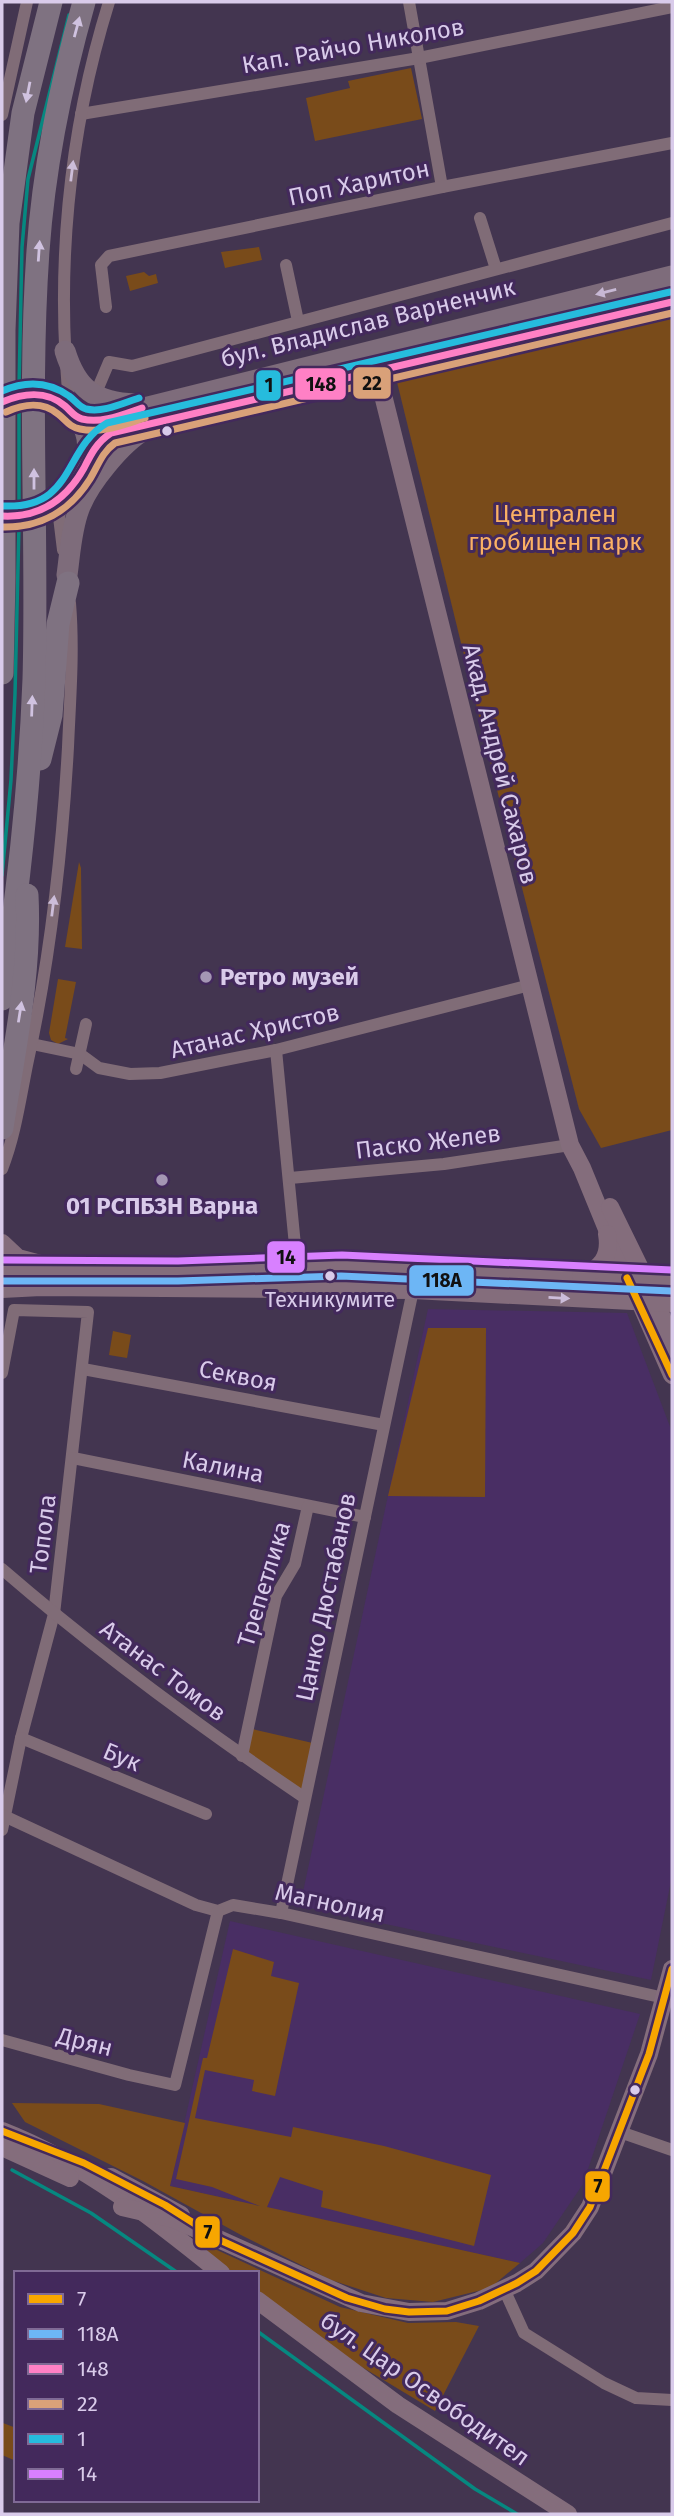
<svg xmlns="http://www.w3.org/2000/svg" width="674" height="2516" font-family="'Fira Sans',sans-serif">
<style>
.built{fill:#492e64}
.green{fill:#794b1a}
.lines{fill:none;stroke-linecap:round;stroke-linejoin:round}
.stream{stroke:#068880;stroke-width:3.5}
.street{stroke:#806c77;stroke-width:12}
.secondary{stroke:#846d7c;stroke-width:18}
.primary{stroke:#7e6c7b;stroke-width:21}
.highway{stroke:#7f7281;stroke-width:23}
.primary-bridge{stroke:#7e6c7b;stroke-width:21}
.bus-1-casing{stroke:#43295c;stroke-width:12}
.bus-2-casing{stroke:#43295c;stroke-width:12}
.bus-3-casing{stroke:#43295c;stroke-width:12}
.bus-4-casing{stroke:#43295c;stroke-width:12}
.bus-5-casing{stroke:#43295c;stroke-width:12}
.bus-6-casing{stroke:#43295c;stroke-width:12}
.bus-1{stroke:#f7a600;stroke-width:7}
.bus-2{stroke:#6db6f5;stroke-width:7}
.bus-3{stroke:#ff80c5;stroke-width:7}
.bus-4{stroke:#d9a179;stroke-width:7}
.bus-5{stroke:#26bcdd;stroke-width:7}
.bus-6{stroke:#d880ff;stroke-width:7}
.oneway{fill:#d0c2e0}
.oneway2{fill:#ccbdd9}
.oneway3{fill:#c7b8d4}
.oneway4{fill:#ccbdda}
.bus-dot{fill:#d9cbea;stroke:#43295c;stroke-width:2.5}
.poi-dot{fill:#a496b4;stroke:#43295c;stroke-width:2.5}
.labels{text-anchor:middle;dominant-baseline:central;stroke-width:6;stroke-linejoin:round;paint-order:stroke}
.bus-label{font-size:22px;fill:#d9cbea;stroke:#43295c}
.street-label{font-size:24px;fill:#d9cbea;stroke:#43295c}
.park-label{font-size:24px;fill:#fbb164;stroke:#43295c}
.poi-label{font-size:24px;font-weight:bold;fill:#d9cbea;stroke:#43295c;text-anchor:start}
.line-badge{stroke:#43295c;stroke-width:2.5}
.pale-badge-label{font-size:19px;text-anchor:middle;font-weight:bold;fill:#111}
</style>
<rect width="100%" height="100%" fill="#433550"/>
<g class="built">
<polygon points="428,1309 627,1313 672,1432 672,1876 651,1980 300,1906"/>
<polygon points="230,1921 640,2014 583,2184 543,2243 520,2263 170,2186"/>
</g>
<g class="green">
<polygon points="411,68 422,119 315,141 306,98 350,88 348,81"/>
<polygon points="259,247 262,260 225,268 221,252"/>
<polygon points="144,272 149,276 156,274 158,283 130,291 126,276"/>
<polygon points="672,311 672,1130 601,1148 579,1109 503,814 396,378"/>
<polygon points="79,862 81,868 82,949 65,947"/>
<polygon points="58,979 76,982 65,1038 68,1039 58,1044 51,1040 49,1033"/>
<polygon points="220,1270 598,1277 594,1299 221,1288"/>
<polygon points="428,1328 486,1328 485,1497 388,1496"/>
<polygon points="113,1331 131,1335 127,1358 109,1355"/>
<polygon points="248,1728 317,1744 305,1798 242,1756"/>
<polygon points="233,1949 274,1962 271,1976 299,1983 275,2096 252,2091 254,2080 205,2070 195,2118 291,2137 293,2127 384,2146 491,2175 474,2246 321,2207 323,2191 280,2177 267,2207 520,2263 490,2288 433,2302 386,2298 331,2280 241,2235 143,2181 25,2122 12,2103 99,2104 185,2123 170,2186 260,2206 212,2187 176,2179 203,2058 207,2058"/>
<polygon points="178,2232 340,2307 408,2323 456,2322 479,2326 435,2411 357,2364 257,2290 257,2273 234,2273"/>
<polygon points="3,2423 16,2428 16,2461 2,2455"/>
</g>
<g class="lines">
<g class="stream">
<polyline points="19,387 22,247 28,179 69,15"/>
<polyline points="19,509 19,402"/>
<polyline points="2,875 11,780 15,694 19,524"/>
<polyline points="12,2170 91,2213 178,2273"/>
<polyline points="257,2331 475,2489 517,2514"/>
</g>
<g class="street">
<polyline points="409,2 442,187"/>
<polyline points="81,114 419,58 672,7"/>
<polyline points="2,115 27,2"/>
<polyline points="480,218 496,269"/>
<polyline points="286,265 298,321"/>
<polyline points="106,307 101,265 109,256 442,187 672,143"/>
<polyline points="98,388 109,362 132,366 672,223"/>
<path d="M70,410C55,274 68,133 109,2"/>
<polyline points="63,499 59,517 63,550"/>
<polyline points="32,1044 80,1054 99,1068 130,1074 160,1073 276,1050 530,985"/>
<polyline points="276,1050 297,1266"/>
<polyline points="76,1069 86,1024"/>
<path d="M2,1169C15,1136 20,1100 27,1065C50,961 62,854 68,747C70,699 74,651 70,603"/>
<polyline points="290,1178 444,1164 570,1145"/>
<polyline points="83,1369 384,1425"/>
<polyline points="2,1373 14,1310 88,1312 54,1614 21,1738 2,1830"/>
<polyline points="73,1458 365,1517"/>
<path d="M2,1569C98,1652 200,1727 305,1798"/>
<polyline points="21,1738 206,1814"/>
<polyline points="242,1756 276,1596 295,1564 308,1506"/>
<polyline points="2,1815 196,1905 218,1911 233,1905 281,1913 669,1999"/>
<polyline points="281,1913 413,1290"/>
<polyline points="2,2040 129,2075 175,2085 218,1911"/>
<polyline points="620,2132 672,2150"/>
<polyline points="504,2289 524,2333 604,2383 636,2398 672,2400"/>
</g>
<g class="secondary">
<polyline points="377,371 570,1145 582,1168 627,1278 640,1302 672,1375"/>
<polyline points="610,1207 657,1303 672,1347"/>
<polyline points="2,1243 18,1258 44,1265"/>
<polyline points="2,1270 11,1272 178,1271 341,1265 672,1281"/>
<path d="M581,1276C601,1269 611,1257 607,1234"/>
<polyline points="2,1289 41,1287 413,1290 672,1303"/>
<path d="M2,2131C84,2163 153,2218 221,2273"/>
<polyline points="2,2147 70,2178"/>
<polyline points="111,2177 181,2215"/>
<polyline points="122,2207 174,2219 361,2303 409,2312 447,2311 479,2301 517,2283 536,2271 573,2233 590,2207 649,2054 672,1969"/>
<polyline points="257,2300 398,2405 568,2514"/>
</g>
<g class="primary">
<path d="M65,351C77,390 95,402 135,404"/>
<polyline points="76,417 104,418 672,276"/>
<polyline points="87,459 94,446 111,433 672,302"/>
<path d="M53,505C89,473 107,430 56,400"/>
<path d="M67,575C70,554 71,530 79,509C88,484 122,442 146,429"/>
</g>
<g class="highway">
<polyline points="2,673 4,578 4,330 8,223 23,113 51,2"/>
<polyline points="40,759 51,715 58,624 68,583"/>
<path d="M2,999C18,893 30,786 34,679C38,536 28,393 38,251C44,166 61,83 84,2"/>
<path d="M2,1128C14,1050 31,974 27,895"/>
</g>
<g class="primary-bridge">
<path d="M2,402C21,393 37,390 56,400"/>
<path d="M2,516C20,518 37,514 53,505"/>
</g>
<defs>
<g id="bus-1">
<polyline points="627,1278 672,1375"/>
<polyline points="2,2131 84,2163 165,2205 222,2241 347,2298 385,2309 409,2312 447,2311 479,2301 517,2283 536,2271 573,2233 590,2207 649,2054 672,1969"/>
</g>
<polyline id="bus-2" points="2,1281 178,1281 341,1276 671,1291"/>
<g id="bus-3">
<path d="M2,402C24,393 46,390 65,406C71,411 74,417 82,419C102,424 124,414 142,408"/>
<path d="M2,516C39,518 66,500 84,468C91,454 97,442 111,433L672,302"/>
</g>
<g id="bus-4">
<path d="M6,412C24,404 42,401 58,414C66,420 69,427 80,429C102,434 125,424 145,418"/>
<path d="M2,527C40,528 70,511 90,479C98,466 102,452 115,443L672,313"/>
</g>
<g id="bus-5">
<path d="M2,391C25,381 48,381 69,396C75,400 79,407 86,409C103,413 123,403 139,398"/>
<path d="M3,506C76,509 62,449 107,423L670,292"/>
</g>
<polyline id="bus-6" points="4,1260 178,1261 342,1255 672,1270"/>
</defs>
<use href="#bus-1" class="bus-1-casing"/>
<use href="#bus-2" class="bus-2-casing"/>
<use href="#bus-3" class="bus-3-casing"/>
<use href="#bus-4" class="bus-4-casing"/>
<use href="#bus-5" class="bus-5-casing"/>
<use href="#bus-6" class="bus-6-casing"/>
<use href="#bus-1" class="bus-1"/>
<use href="#bus-2" class="bus-2"/>
<use href="#bus-3" class="bus-3"/>
<use href="#bus-4" class="bus-4"/>
<use href="#bus-5" class="bus-5"/>
<use href="#bus-6" class="bus-6"/>
</g>
<defs><path id="oneway-solid" d="M-6-.8H1V-3.2L6.5 0L1 3.2V.8H-6Z" transform="scale(1.75)"/></defs>
<g class="oneway">
<use href="#oneway-solid" transform="translate(77 27) rotate(-75)"/>
<use href="#oneway-solid" transform="translate(28 92) rotate(101)"/>
<use href="#oneway-solid" transform="translate(39 251) rotate(-86)"/>
<use href="#oneway-solid" transform="translate(34 479) rotate(-90)"/>
<use href="#oneway-solid" transform="translate(32 706) rotate(-88)"/>
<use href="#oneway-solid" transform="translate(20 1012) rotate(-81)"/>
</g>
<g class="oneway2">
<use href="#oneway-solid" transform="translate(72 171) rotate(-83)"/>
<use href="#oneway-solid" transform="translate(53 906) rotate(-83)"/>
</g>
<use class="oneway3" href="#oneway-solid" transform="translate(606 292) rotate(166)"/>
<use class="oneway4" href="#oneway-solid" transform="translate(559 1298) rotate(3)"/>
<g class="bus-dot">
<circle cx="167" cy="431" r="6"/>
<circle cx="330" cy="1276" r="6"/>
<circle cx="635" cy="2090" r="6"/>
</g>
<g class="poi-dot">
<circle cx="206" cy="977" r="7"/>
<circle cx="162" cy="1180" r="7"/>
</g>
<g class="labels">
<g class="bus-label">
<text x="330" y="1299">Техникумите</text>
</g>
<g class="street-label">
<text transform="translate(353 46) rotate(-10)">Кап. Райчо Николов</text>
<text transform="translate(359 183) rotate(-12)">Поп Харитон</text>
<text transform="translate(368 323) rotate(-14)">бул. Владислав Варненчик</text>
<text transform="translate(500 764) rotate(76)">Акад. Андрей Сахаров</text>
<text transform="translate(255 1031) rotate(-13)">Атанас Христов</text>
<text transform="translate(428 1142) rotate(-7)">Паско Желев</text>
<text transform="translate(238 1376) rotate(11)">Секвоя</text>
<text transform="translate(223 1467) rotate(11)">Калина</text>
<text transform="translate(43 1534) rotate(-83)">Топола</text>
<text transform="translate(264 1584) rotate(-73)">Трепетлика</text>
<text transform="translate(326 1597) rotate(-78)">Цанко Дюстабанов</text>
<text transform="translate(163 1671) rotate(37)">Атанас Томов</text>
<text transform="translate(122 1757) rotate(23)">Бук</text>
<text transform="translate(330 1903) rotate(12)">Магнолия</text>
<text transform="translate(85 2042) rotate(14)">Дрян</text>
<text transform="translate(425 2389) rotate(35)">бул. Цар Освободител</text>
</g>
<g class="park-label">
<text x="555" y="514">Централен<tspan x="555" dy="28">гробищен парк</tspan></text>
</g>
<g class="poi-label">
<text x="220" y="977">Ретро музей</text>
<text x="162" y="1206" text-anchor="middle">01 РСПБЗН Варна</text>
</g>
</g>
<g class="line-badge">
<rect x="352" y="366" width="40" height="34" rx="7" fill="#d9a179"/>
<rect x="294" y="367" width="53" height="34" rx="7" fill="#ff80c5"/>
<rect x="255" y="369" width="27" height="33" rx="7" fill="#26bcdd"/>
<rect x="266" y="1240" width="40" height="34" rx="7" fill="#d880ff"/>
<rect x="408" y="1264" width="67" height="33" rx="7" fill="#6db6f5"/>
<rect x="584" y="2170" width="27" height="33" rx="7" fill="#f7a600"/>
<rect x="194" y="2215" width="27" height="34" rx="7" fill="#f7a600"/>
</g>
<g class="pale-badge-label">
<text x="372" y="390">22</text>
<text x="321" y="391">148</text>
<text x="269" y="392">1</text>
<text x="286" y="1264">14</text>
<text x="442" y="1287">118А</text>
<text x="598" y="2193">7</text>
<text x="208" y="2239">7</text>
</g>
<rect width="674" height="2516" fill="none" stroke="#d9cbea" stroke-width="7"/>
<rect x="14" y="2271" width="245" height="231" fill="#43295c" stroke="#7f6a95" stroke-width="2"/>
<rect x="28" y="2294" width="35" height="10" fill="#f7a600" stroke="#7f6a95" stroke-width="2"/>
<text x="77" y="2306" font-size="21" fill="#d9cbea">7</text>
<rect x="28" y="2329" width="35" height="10" fill="#6db6f5" stroke="#7f6a95" stroke-width="2"/>
<text x="77" y="2341" font-size="21" fill="#d9cbea">118А</text>
<rect x="28" y="2364" width="35" height="10" fill="#ff80c5" stroke="#7f6a95" stroke-width="2"/>
<text x="77" y="2376" font-size="21" fill="#d9cbea">148</text>
<rect x="28" y="2399" width="35" height="10" fill="#d9a179" stroke="#7f6a95" stroke-width="2"/>
<text x="77" y="2411" font-size="21" fill="#d9cbea">22</text>
<rect x="28" y="2434" width="35" height="10" fill="#26bcdd" stroke="#7f6a95" stroke-width="2"/>
<text x="77" y="2446" font-size="21" fill="#d9cbea">1</text>
<rect x="28" y="2469" width="35" height="10" fill="#d880ff" stroke="#7f6a95" stroke-width="2"/>
<text x="77" y="2481" font-size="21" fill="#d9cbea">14</text>
</svg>
